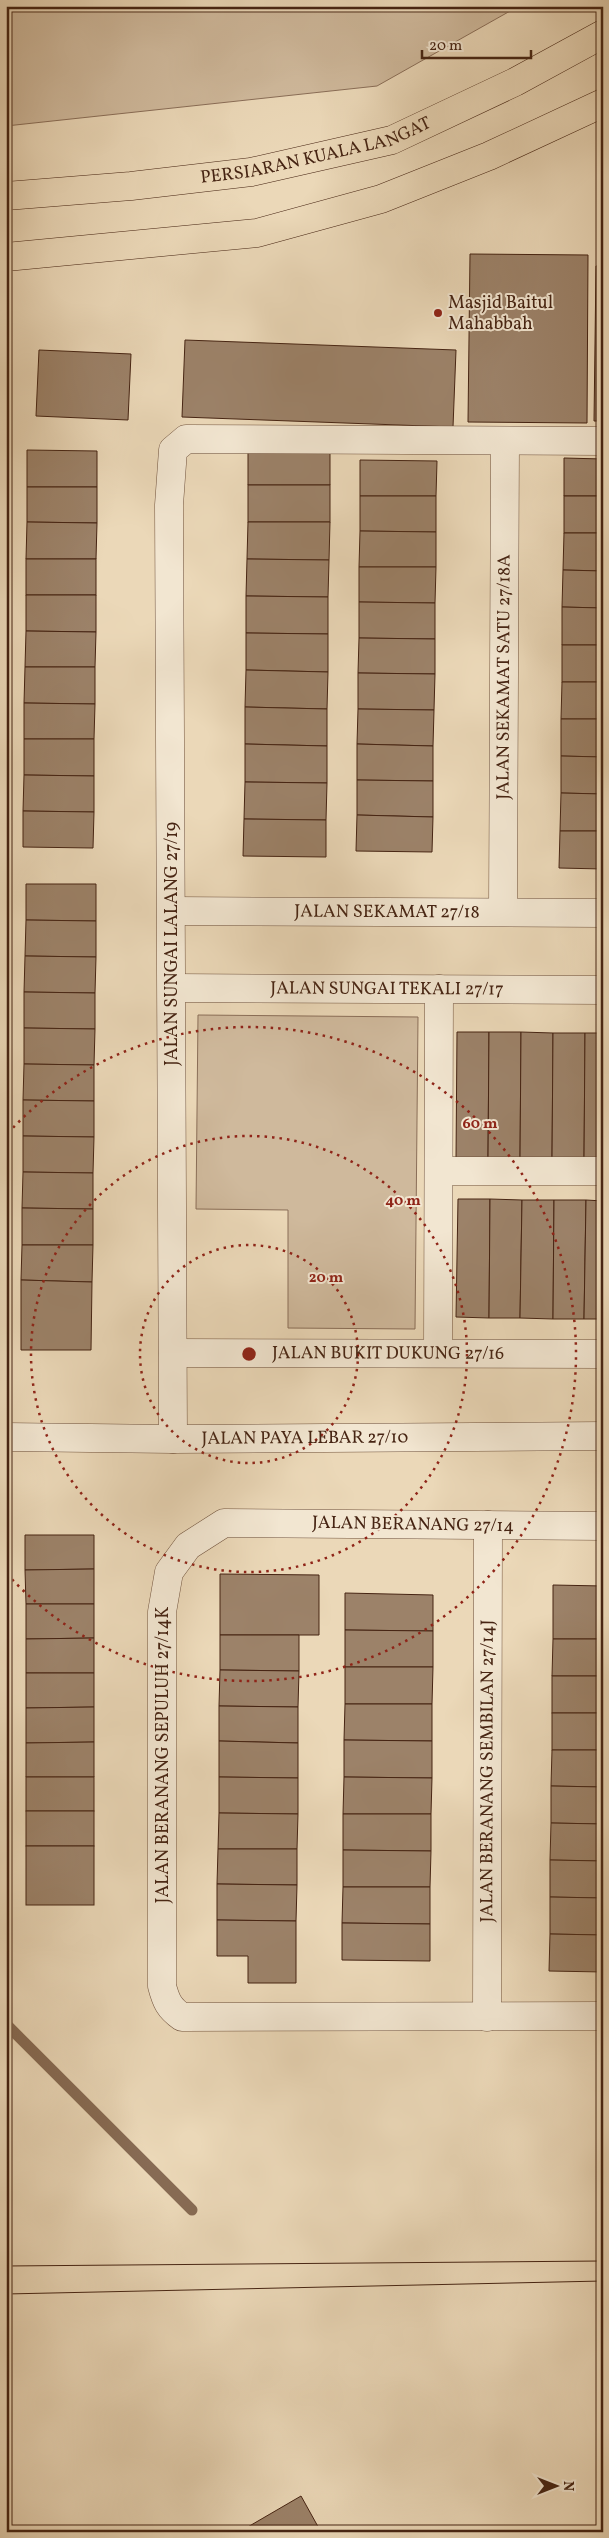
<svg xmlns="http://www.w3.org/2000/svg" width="609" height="2538" font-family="Vollkorn,serif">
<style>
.green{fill:#cfb99c;stroke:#8a6e58}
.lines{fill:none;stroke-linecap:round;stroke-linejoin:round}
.stream{stroke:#876b54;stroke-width:11}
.building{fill:#9c8269;stroke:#462413}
.minor-casing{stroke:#6f513c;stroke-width:29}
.major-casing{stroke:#462413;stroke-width:29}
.minor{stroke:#f2e6d1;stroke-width:28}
.major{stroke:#ebd8b8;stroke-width:28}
.tram{stroke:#462413;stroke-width:1}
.ring{fill:none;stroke:#8f2418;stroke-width:2.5;stroke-dasharray:2.5 5}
.poi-dot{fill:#8f2418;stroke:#f2e6d1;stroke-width:2}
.labels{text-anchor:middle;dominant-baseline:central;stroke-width:4;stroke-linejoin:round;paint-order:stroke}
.street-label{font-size:18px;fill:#462413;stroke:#f2e6d1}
.poi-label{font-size:18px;fill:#462413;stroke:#f2e6d1;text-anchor:start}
.centre{fill:#8f2418;stroke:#f2e6d1;stroke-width:2.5}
.ring-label{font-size:15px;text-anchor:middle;font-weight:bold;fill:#8f2418;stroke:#f2e6d1;stroke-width:4;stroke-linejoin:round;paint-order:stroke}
</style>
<rect width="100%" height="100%" fill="#ebd8b8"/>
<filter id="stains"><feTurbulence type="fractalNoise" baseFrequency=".004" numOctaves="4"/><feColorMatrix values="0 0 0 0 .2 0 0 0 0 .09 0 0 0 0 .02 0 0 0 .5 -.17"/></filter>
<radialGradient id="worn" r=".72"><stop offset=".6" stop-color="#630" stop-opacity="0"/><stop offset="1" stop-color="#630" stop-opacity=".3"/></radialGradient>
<g class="green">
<polygon points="6,6 519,6 377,86 6,126"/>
<polygon points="198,1015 418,1017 415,1329 288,1328 288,1210 196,1209"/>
</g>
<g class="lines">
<polyline class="stream" points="6,2024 192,2210"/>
</g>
<g class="building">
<polygon points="470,254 588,255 587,423 468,422"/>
<polygon points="596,266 603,266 603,421 594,421"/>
<polygon points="185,340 456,350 453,427 182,417"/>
<polygon points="39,350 131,354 128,420 36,416"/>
<polygon points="248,447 330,448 330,485 248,485"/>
<polygon points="27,450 97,451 97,487 27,487"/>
<polygon points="564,458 603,459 603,496 564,496"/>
<polygon points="360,460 437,461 436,496 360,496"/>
<rect x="248" y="485" width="82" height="37"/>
<polygon points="27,487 97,487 97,523 27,522"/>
<polygon points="360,496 436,496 436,532 360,531"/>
<rect x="564" y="496" width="39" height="37"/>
<polygon points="27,522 97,523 96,559 26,559"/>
<polygon points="248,522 330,522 329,560 247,559"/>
<polygon points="360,531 436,532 436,567 359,567"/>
<polygon points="564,533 603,533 603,571 563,570"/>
<rect x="26" y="559" width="70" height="36"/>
<polygon points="247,559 329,560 328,597 246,596"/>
<polygon points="359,567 436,567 435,603 359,602"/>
<polygon points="563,570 603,571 603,608 562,607"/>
<polygon points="26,595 96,595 96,632 26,631"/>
<polygon points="246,596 328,597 328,634 246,633"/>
<polygon points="359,602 435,603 435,639 359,638"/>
<polygon points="562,607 603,608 603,645 562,645"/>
<polygon points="26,631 96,632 95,667 25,667"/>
<polygon points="246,633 328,634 328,672 246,670"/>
<polygon points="359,638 435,639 435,674 358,673"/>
<rect x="562" y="645" width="41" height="37"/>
<polygon points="25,667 95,667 95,704 24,703"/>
<polygon points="246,670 328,672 327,709 245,707"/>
<polygon points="358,673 435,674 434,710 358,709"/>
<polygon points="562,682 603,682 603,719 561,719"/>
<polygon points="24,703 95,704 94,739 24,739"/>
<polygon points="245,707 327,709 327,746 245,744"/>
<polygon points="358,709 434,710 433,746 357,744"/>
<polygon points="561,719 603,719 603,757 561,756"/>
<polygon points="24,739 94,739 94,776 24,775"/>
<polygon points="245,744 327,746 327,783 245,782"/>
<polygon points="357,744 433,746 433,781 357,780"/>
<polygon points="561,756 603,757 603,794 561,793"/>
<polygon points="24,775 94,776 94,812 23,811"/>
<polygon points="357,780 433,781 433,817 357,815"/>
<polygon points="245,782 327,783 326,820 244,819"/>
<polygon points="561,793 603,794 603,831 560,831"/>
<polygon points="23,811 94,812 93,848 23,847"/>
<polygon points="357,815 433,817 432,852 356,851"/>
<polygon points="244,819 326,820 326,857 243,856"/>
<polygon points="560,831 603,831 603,869 559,868"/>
<polygon points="26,884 96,884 96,921 26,920"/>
<polygon points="26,920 96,921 96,957 25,956"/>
<polygon points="25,956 96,957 95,993 24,992"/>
<polygon points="24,992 95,993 95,1029 24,1028"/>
<polygon points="24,1028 95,1029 94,1065 24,1064"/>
<polygon points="457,1032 489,1032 488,1159 456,1159"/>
<polygon points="489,1032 521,1032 520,1160 488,1159"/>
<polygon points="521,1032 553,1033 552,1160 520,1160"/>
<polygon points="553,1033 585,1033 584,1160 552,1160"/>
<polygon points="585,1033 603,1033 603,1161 584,1160"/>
<polygon points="24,1064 94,1065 94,1101 23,1100"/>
<polygon points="23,1100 94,1101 94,1137 23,1136"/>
<polygon points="23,1136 94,1137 93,1173 23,1172"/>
<polygon points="23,1172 93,1173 93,1209 22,1208"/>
<polygon points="458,1199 490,1199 489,1318 456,1317"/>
<polygon points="490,1199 522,1200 520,1318 489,1318"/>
<polygon points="522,1200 554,1200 553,1319 520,1318"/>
<polygon points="554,1200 586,1200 584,1319 553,1319"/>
<polygon points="586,1200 603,1201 603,1319 584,1319"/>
<polygon points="22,1208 93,1209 93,1245 22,1245"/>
<polygon points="22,1245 93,1245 92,1282 21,1280"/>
<polygon points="21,1280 92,1282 91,1350 21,1350"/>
<polygon points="25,1535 94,1535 94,1569 25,1570"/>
<polygon points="94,1569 94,1604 26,1604 25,1570"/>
<polygon points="220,1574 319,1575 319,1635 220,1635"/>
<polygon points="553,1585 603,1586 603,1639 553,1639"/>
<polygon points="345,1593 433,1595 433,1631 345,1630"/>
<polygon points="26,1604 94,1604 94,1638 26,1639"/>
<polygon points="345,1630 433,1631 433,1667 345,1667"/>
<polygon points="220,1635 299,1635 299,1671 220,1670"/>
<polygon points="94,1638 94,1673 26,1673 26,1639"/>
<polygon points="553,1639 603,1639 603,1676 552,1676"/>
<polygon points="345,1667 433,1667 432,1704 345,1704"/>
<polygon points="220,1670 299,1671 298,1707 219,1706"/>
<polygon points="26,1673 94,1673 94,1707 26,1708"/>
<rect x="552" y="1676" width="51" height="37"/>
<polygon points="345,1704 432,1704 432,1741 344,1740"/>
<polygon points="219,1706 298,1707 298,1743 219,1741"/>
<polygon points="94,1707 94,1742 26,1743 26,1708"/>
<rect x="552" y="1713" width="51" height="37"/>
<polygon points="344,1740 432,1741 432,1778 344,1777"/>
<polygon points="219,1741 298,1743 298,1778 219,1777"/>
<polygon points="94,1742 94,1777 26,1777 26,1743"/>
<polygon points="552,1750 603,1750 603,1787 551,1786"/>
<rect x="26" y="1777" width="68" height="34"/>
<polygon points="219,1777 298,1778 298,1814 219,1813"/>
<polygon points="344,1777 432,1778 431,1814 343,1814"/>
<polygon points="551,1786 603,1787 603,1824 551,1823"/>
<rect x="26" y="1811" width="68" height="35"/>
<polygon points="219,1813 298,1814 297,1849 218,1849"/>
<polygon points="343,1814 431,1814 431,1851 343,1850"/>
<polygon points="551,1823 603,1824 603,1861 550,1860"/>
<rect x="26" y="1846" width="68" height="59"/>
<polygon points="218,1849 297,1849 297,1885 217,1884"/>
<polygon points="343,1850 431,1851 430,1887 343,1887"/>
<polygon points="550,1860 603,1861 603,1898 550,1897"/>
<polygon points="217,1884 297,1885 296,1921 217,1920"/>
<polygon points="343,1887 430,1887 430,1924 342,1923"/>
<polygon points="550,1897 603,1898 603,1935 550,1934"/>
<polygon points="217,1920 296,1921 296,1983 248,1983 248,1956 217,1956"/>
<polygon points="342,1923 430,1924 430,1961 342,1960"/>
<polygon points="550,1934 603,1935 603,1972 549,1971"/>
<polygon points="301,2496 321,2532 248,2532 246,2528"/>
</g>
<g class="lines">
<defs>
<g id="minor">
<path id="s1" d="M172,911L603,913"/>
<path id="s2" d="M503,912L505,441"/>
<path id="s3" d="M172,988L603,990"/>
<polyline points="439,1171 603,1171"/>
<path id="s4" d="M173,1353L603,1354"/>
<polyline points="438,1353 439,989"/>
<path id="s5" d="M6,1437L173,1439L603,1436"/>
<polyline points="173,1439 169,505 173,450 186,439 603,441"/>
<path d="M603,1526L224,1523L188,1546L169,1572L162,1612V1986C166,2001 169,2008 182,2017L603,2016"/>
<path id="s6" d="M487,2017L488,1525"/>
</g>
<g id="major">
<path id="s7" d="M6,196L131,186L251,172L392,140L515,82L603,34"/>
<polyline points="6,257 257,233 381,199 489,156 603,103"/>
</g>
</defs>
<use href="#minor" class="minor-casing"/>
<use href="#major" class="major-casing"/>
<use href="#minor" class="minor"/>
<use href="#major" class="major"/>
<g class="tram">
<polyline points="6,2266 603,2261"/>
<polyline points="6,2294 603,2281"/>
</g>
</g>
<g class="ring">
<circle cx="249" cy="1354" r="109"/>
<circle cx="249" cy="1354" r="218"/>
<path d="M8 1133A327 327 0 1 1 8 1575"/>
</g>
<circle class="poi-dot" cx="438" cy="313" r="5"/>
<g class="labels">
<g class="street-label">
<text stroke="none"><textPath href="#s7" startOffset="314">PERSIARAN KUALA LANGAT</textPath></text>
<text stroke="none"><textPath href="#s2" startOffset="235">JALAN SEKAMAT SATU 27/18A</textPath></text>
<text stroke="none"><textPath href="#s1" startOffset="215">JALAN SEKAMAT 27/18</textPath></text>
<text transform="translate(172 944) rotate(-90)">JALAN SUNGAI LALANG 27/19</text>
<text stroke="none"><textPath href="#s3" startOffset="215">JALAN SUNGAI TEKALI 27/17</textPath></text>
<text stroke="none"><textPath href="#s4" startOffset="215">JALAN BUKIT DUKUNG 27/16</textPath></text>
<text stroke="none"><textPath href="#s5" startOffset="299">JALAN PAYA LEBAR 27/10</textPath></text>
<text transform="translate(413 1525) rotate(1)">JALAN BERANANG 27/14</text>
<text transform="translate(163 1755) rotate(-90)">JALAN BERANANG SEPULUH 27/14K</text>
<text stroke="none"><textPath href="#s6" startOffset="246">JALAN BERANANG SEMBILAN 27/14J</textPath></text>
</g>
<g class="poi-label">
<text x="448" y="303">Masjid Baitul<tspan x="448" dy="21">Mahabbah</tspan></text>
</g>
</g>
<circle cx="249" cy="1354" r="8" class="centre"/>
<g class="ring-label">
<text x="480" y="1128">60 m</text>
<text x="403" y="1205">40 m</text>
<text x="326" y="1282">20 m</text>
</g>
<rect width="609" height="2538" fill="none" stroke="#ebd8b8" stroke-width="25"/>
<rect x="8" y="8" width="594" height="2523" fill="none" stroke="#462413" stroke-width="2.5"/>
<rect x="12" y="12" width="584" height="2513" fill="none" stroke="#462413"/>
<g transform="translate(556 2486) rotate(90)" stroke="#f2e6d1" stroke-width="4" paint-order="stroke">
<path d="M0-4L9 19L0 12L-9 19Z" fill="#462413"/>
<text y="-8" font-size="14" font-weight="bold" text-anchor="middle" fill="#462413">N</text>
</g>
<path d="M422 50v8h109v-8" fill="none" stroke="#462413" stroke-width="2.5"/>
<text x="429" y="50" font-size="15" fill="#462413" stroke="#f2e6d1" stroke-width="4" paint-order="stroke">20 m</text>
<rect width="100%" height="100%" filter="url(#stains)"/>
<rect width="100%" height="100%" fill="url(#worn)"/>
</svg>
